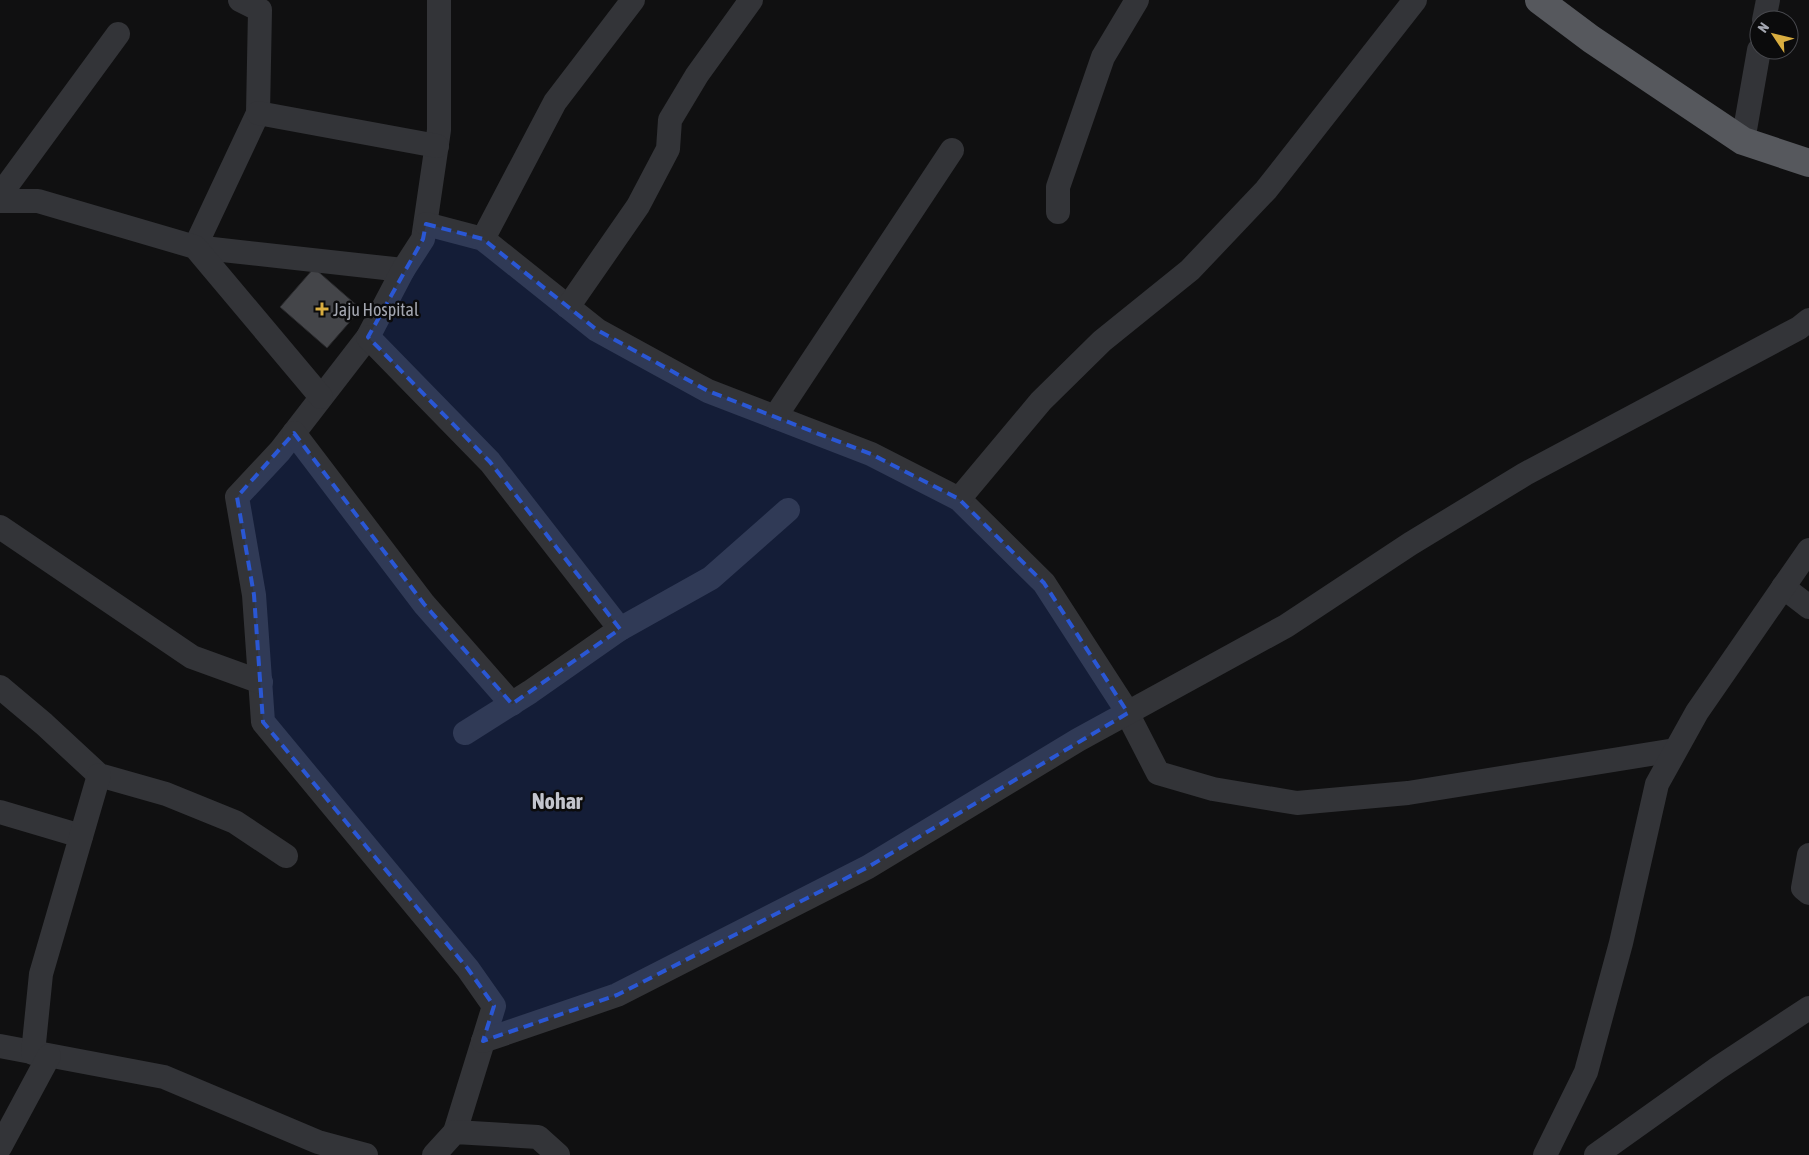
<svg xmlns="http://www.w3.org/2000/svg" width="1809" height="1155" font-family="'Asap Condensed',sans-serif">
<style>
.building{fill:#444549;stroke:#2a2a2d}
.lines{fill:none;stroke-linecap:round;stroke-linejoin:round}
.minor{stroke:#333438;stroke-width:24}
.trunk{stroke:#56585d;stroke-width:28}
.marked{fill:#2a57d4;fill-opacity:0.2;stroke:#2a57d4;stroke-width:4;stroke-dasharray:10 6;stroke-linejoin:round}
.poi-dot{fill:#d9ad40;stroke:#0b0b0c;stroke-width:2}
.labels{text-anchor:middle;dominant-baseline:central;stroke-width:5;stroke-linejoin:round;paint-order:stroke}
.poi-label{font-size:18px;fill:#a3a6b0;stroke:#0b0b0c;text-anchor:start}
.district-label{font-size:22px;font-weight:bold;fill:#c3c5cd;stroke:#0b0b0c}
</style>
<rect width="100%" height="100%" fill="#101011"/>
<polygon class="building" points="314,268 361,309 327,348 280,307"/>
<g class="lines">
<g class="minor">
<polyline points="240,0 260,10 258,113 195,247 403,270"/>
<polyline points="439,0 439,130 423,239 403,270 368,337 280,451 237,497 254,595 263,722 468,969 494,1006 455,1132"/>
<polyline points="1764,20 1768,0"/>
<polyline points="258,113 437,146"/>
<polyline points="1743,141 1759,50"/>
<polyline points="0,195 118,34"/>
<polyline points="0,201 38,201 195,247 321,397"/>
<polyline points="1058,212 1058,187 1103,57 1137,0"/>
<polyline points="426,224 483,239 597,330 708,391 871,454 959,499 1044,583 1123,705 1158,773 1213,789 1297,803 1408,793 1675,750"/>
<polyline points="483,239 555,102 633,0"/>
<polyline points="568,307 638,206 668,149 670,120 697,75 751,0"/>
<polyline points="368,337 490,462 620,629"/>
<polyline points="775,417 952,150"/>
<polyline points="294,433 424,604 512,704"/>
<polyline points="959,499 1041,401 1102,341 1190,270 1266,190 1415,0"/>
<polyline points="0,527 192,657 261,682"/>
<polyline points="1783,587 1809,607"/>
<polyline points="0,687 44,724 99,775 166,794 235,822 286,856"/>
<polyline points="465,733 530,692 620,629 711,578 788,510"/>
<polyline points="0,812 81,836"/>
<polyline points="1809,855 1803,888 1809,893"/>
<polyline points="483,1041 617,995 868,867 1078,740 1286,626 1410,544 1525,474 1799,328 1809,320"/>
<polyline points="0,1046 164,1077 318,1142 366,1155"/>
<polyline points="33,1053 41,974 99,775"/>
<polyline points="0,1147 49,1056"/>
<polyline points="434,1155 455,1132 538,1137 558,1155"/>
<polyline points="1545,1155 1586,1072 1621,943 1657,784 1697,712 1809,550"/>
<polyline points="1596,1155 1718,1068 1809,1008"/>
</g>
<polyline class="trunk" points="1539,0 1591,39 1743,141 1809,163"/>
</g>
<path class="marked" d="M426,224L483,239L597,330L708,391L871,454L959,499L1044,583L1128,713L868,867L617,995L483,1041L494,1006L468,969L263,722L254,595L237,497L294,433L424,604L512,704L620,629L490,462L368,337L423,239Z"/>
<path class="poi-dot" d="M319.5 301.5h5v5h5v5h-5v5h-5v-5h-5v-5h5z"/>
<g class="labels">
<g class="poi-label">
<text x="333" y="309">Jaju Hospital</text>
</g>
<g class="district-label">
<text x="557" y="801">Nohar</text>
</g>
</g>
<g transform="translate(1774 35) rotate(305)"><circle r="24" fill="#0b0b0c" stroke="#48494e"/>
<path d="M0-4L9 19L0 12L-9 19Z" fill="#d9ad40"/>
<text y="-8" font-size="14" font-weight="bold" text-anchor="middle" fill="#a3a6b0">N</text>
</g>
</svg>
